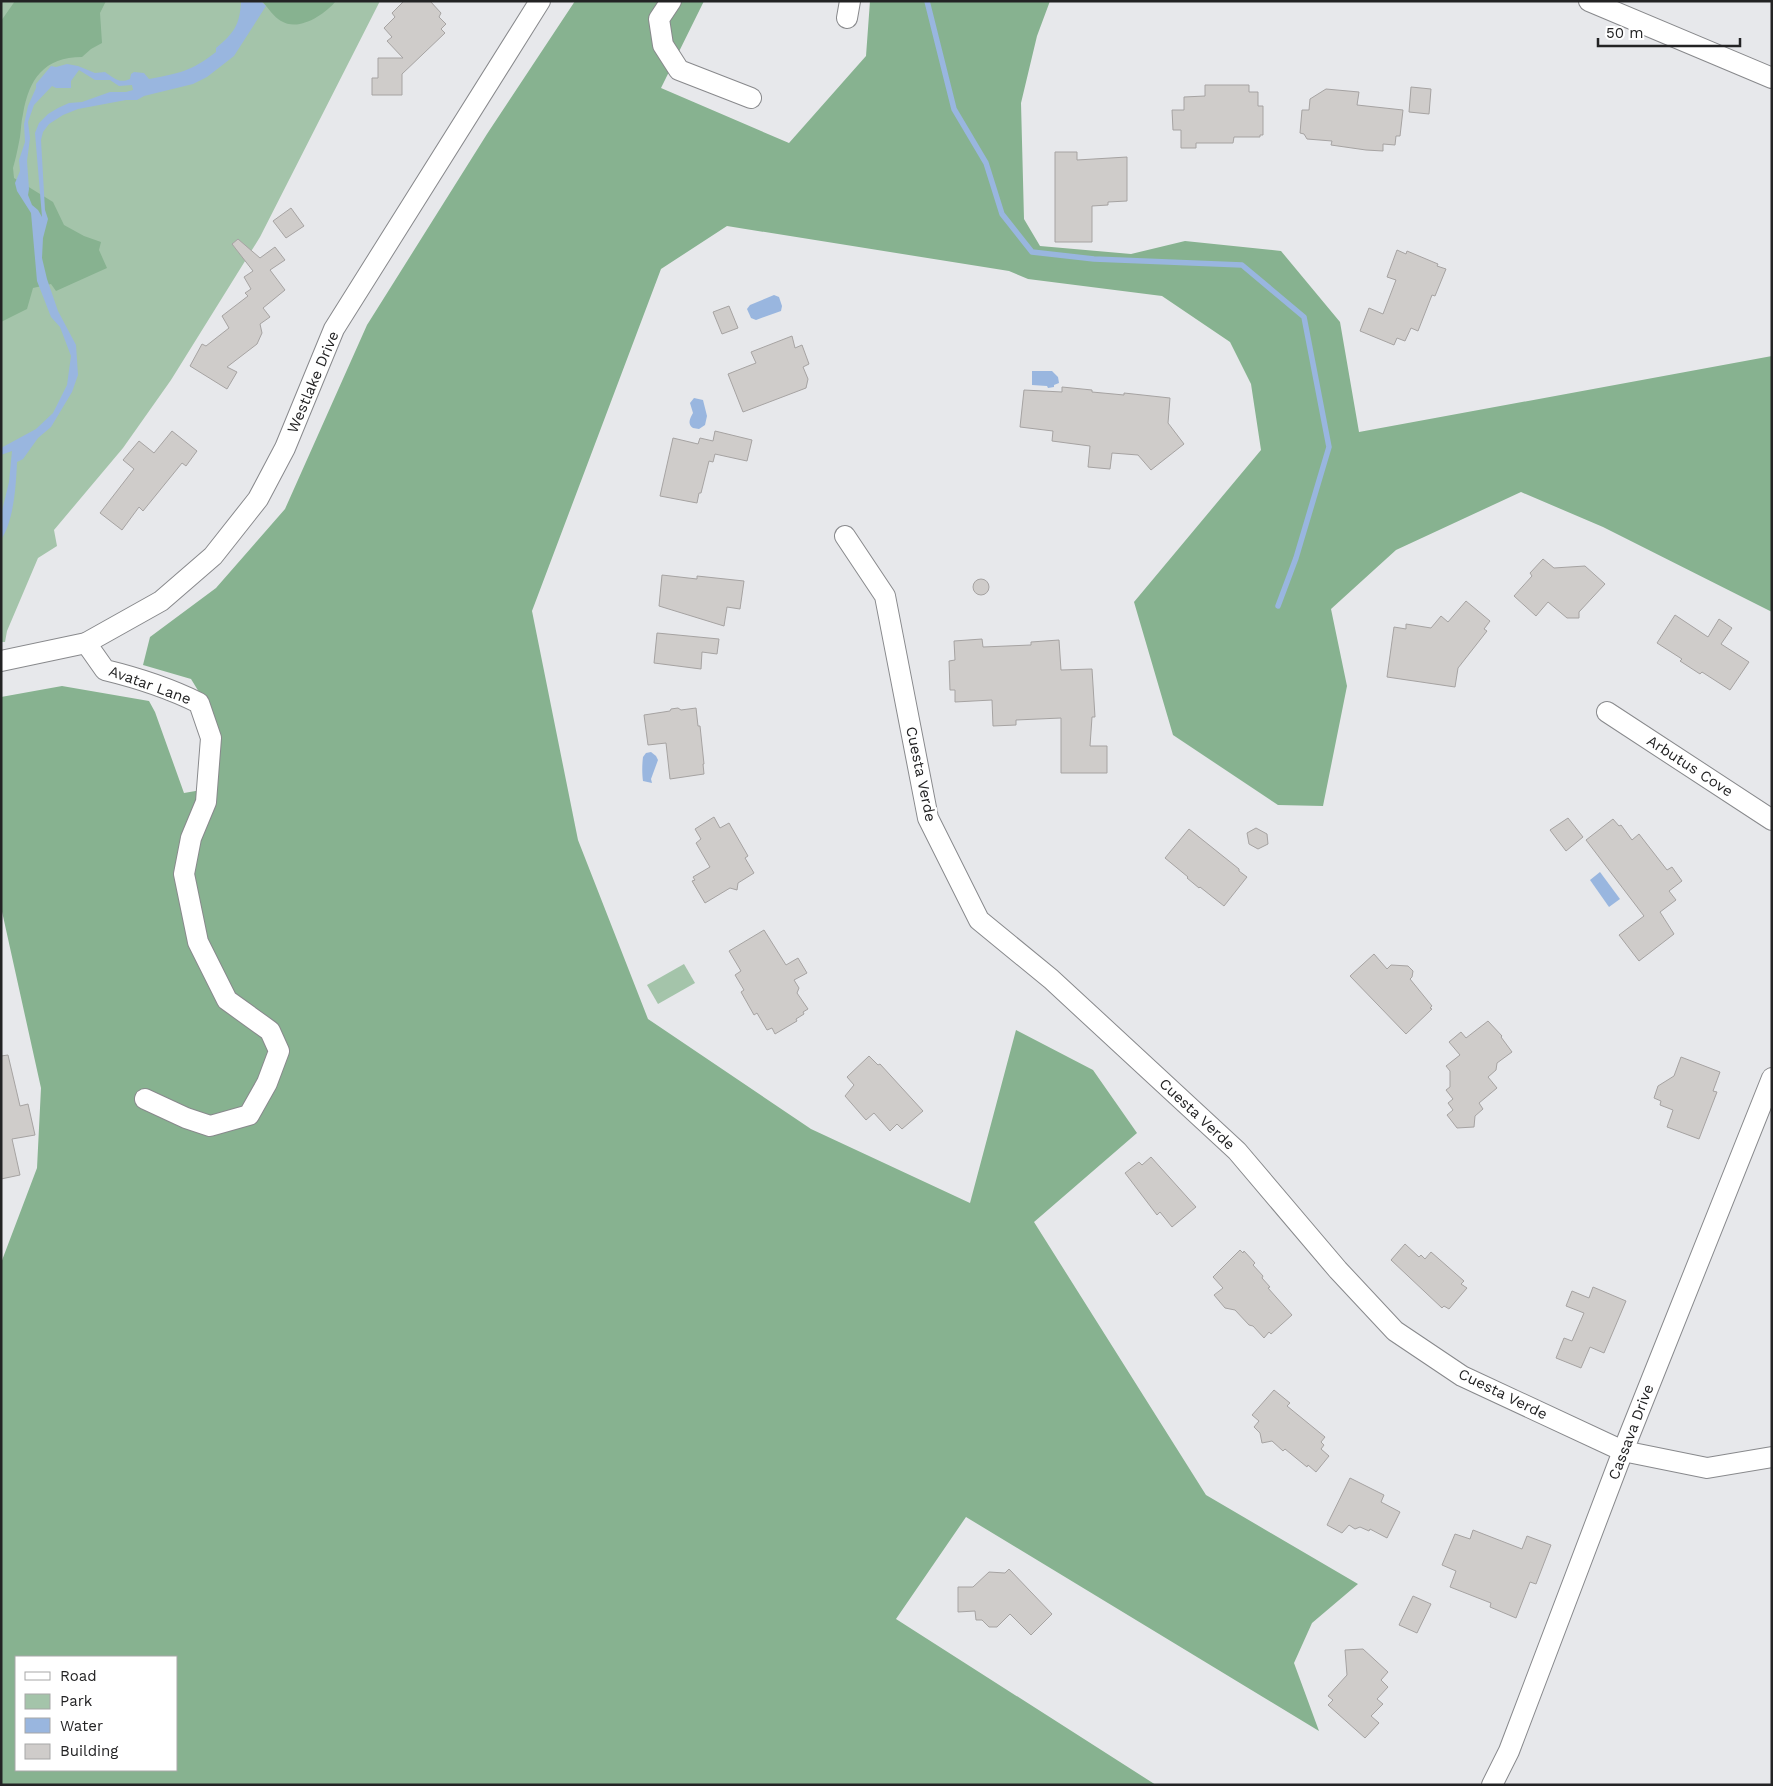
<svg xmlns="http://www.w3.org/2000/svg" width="1773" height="1786" font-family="'Work Sans',sans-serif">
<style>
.green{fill:#a4c4aa}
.forest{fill:#87b290;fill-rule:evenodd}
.water{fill:#99b6df;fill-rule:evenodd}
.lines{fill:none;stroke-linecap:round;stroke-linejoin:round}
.stream{stroke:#99b6df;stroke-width:5.5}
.building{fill:#cfccca;stroke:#a6a3a2}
.minor-casing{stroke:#88898c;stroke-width:22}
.minor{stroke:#fff;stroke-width:20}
.labels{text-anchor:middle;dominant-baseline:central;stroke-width:5;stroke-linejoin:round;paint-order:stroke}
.street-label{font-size:15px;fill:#232324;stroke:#fff}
</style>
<rect width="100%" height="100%" fill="#e7e8eb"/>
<g class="green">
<polygon points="1,1 380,1 260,237 171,380 123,448 54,530 57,546 38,558 7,631 5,642 1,642"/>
<polygon points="684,964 695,983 658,1004 647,985"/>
</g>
<g class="forest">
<path d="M15,1H106L100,13L102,43L91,49L82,57C44,57 29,79 23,114C21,122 21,130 20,137C18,147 16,158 13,168L14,178L53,202L64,225L84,236L101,242L99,250L107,268L56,291L51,284L33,288L27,309L1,322V21Z"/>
<path d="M262,1H336C324,15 299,32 281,21C274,17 268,8 262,1Z"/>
<path d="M575,1H704L661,88L789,143L866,56L870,1H1050L1037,36L1021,103L1024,219L1040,246L1131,254L1185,241L1281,251L1340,322L1359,432L1772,356V612L1603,527L1521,492L1396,550L1331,609L1347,686L1323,806L1278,805L1173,735L1134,602L1261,450L1251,384L1230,342L1162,296L1028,279L1009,271L727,226L661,269L532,611L578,840L648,1019L811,1129L970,1203L1016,1030L1093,1070L1137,1133L1034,1222L1206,1495L1358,1584L1312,1623L1294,1663L1319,1731L966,1517L896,1619L1156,1785H1V1263L37,1168L41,1088L1,907V697L62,686L149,701L155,712L184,793L213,788L210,710L191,679L143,665L150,637L216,588L285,509L367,325L487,134ZM16,1657H176V1770H16Z"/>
</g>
<g class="water">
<path d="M241,1H261L266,6L234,56L207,77L193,84L144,96L137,100H126L78,109L63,115L49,124L43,132L41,140L45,210L48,219L43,238L42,258L47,279L58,311L76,345L78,375L72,392L51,427L38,438L23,459L17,462C16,486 14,520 1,540V515L9,482L12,451L1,455V448L36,429L53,413L67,385L71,356L60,327L51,317L37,281L31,213L17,191L15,183L20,171L19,160L25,142L24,124L28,106L36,88V84L51,66L56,67L67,64L78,66L95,73L105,72C114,78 119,84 130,79L131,74L134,72L144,73L149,79C180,73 190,72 216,52V48C234,33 240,25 241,1ZM79,70L95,80H110L119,86L132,85L133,90L126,92H110L82,102L69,103L58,108L48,114L39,123L35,133L42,217L38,210L32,205L28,195L29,189L27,161L30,138L28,122L34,105L52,86L56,88H71V81Z"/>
<polygon points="774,295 779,297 782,306 781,311 756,320 751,318 747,309 750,305"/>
<polygon points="1032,371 1052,371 1058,377 1059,383 1054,385 1054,387 1048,388 1047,386 1032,385"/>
<path d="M694,398L703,400L707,416L705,425L699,429L693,428C687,424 690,418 693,413L690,403Z"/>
<path d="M651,752L656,756L658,760L651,779L652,783L643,781C642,774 642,765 643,757L646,753Z"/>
<polygon points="1600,872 1620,899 1609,907 1590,880"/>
</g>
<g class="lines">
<polyline class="stream" points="927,1 954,109 986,163 1002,214 1032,252 1094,259 1242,265 1304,317 1329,447 1296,558 1278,606"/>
</g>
<g class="building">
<polygon points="404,1 430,1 441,13 439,17 446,24 441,29 445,33 402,74 402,95 372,95 372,78 378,78 378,58 403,58 387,41 392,37 384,28 395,17 392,13"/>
<polygon points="1205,85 1249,85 1249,92 1258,92 1258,106 1263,106 1263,135 1260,135 1260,137 1234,137 1233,143 1196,143 1196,148 1181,148 1181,130 1173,130 1172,110 1184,110 1184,97 1205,96"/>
<polygon points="1411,87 1431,89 1429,114 1409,112"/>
<polygon points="1326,89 1359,92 1357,105 1403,110 1400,136 1396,136 1395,145 1383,144 1383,151 1366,150 1331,145 1332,141 1307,139 1304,134 1300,133 1302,110 1309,110 1310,99"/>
<polygon points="1055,152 1077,152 1077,160 1127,157 1127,201 1108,202 1108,205 1092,206 1092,242 1055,242"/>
<polygon points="291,208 304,226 286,238 273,221"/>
<polygon points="238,239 260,258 275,247 285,260 270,270 285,290 263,308 270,317 260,324 262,333 257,344 227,367 237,372 227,389 190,366 202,344 206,346 229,328 222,316 248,296 245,293 251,289 244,277 253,271 232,244"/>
<polygon points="1397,250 1406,254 1407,251 1438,264 1437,266 1446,269 1435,296 1432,295 1418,331 1411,328 1405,341 1397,338 1394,345 1360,331 1369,308 1383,314 1396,280 1387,277"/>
<polygon points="729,306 738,328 722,334 713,312"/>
<polygon points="792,336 795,348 802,345 809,364 803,367 808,379 806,388 743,412 728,374 756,363 751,352"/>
<polygon points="1062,387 1092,390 1092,392 1124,395 1124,393 1170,398 1168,423 1184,444 1151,470 1138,455 1112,453 1110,469 1088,467 1090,446 1052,441 1053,431 1020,427 1024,390 1062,392"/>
<polygon points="172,431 197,451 186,466 182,463 143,511 139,507 122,530 100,513 134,469 123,460 139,441 154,453"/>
<polygon points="715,431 752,440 747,461 715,454 713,462 709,461 701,493 699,493 697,503 660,496 673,438 698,444 700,438 713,441"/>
<polygon points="1543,559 1554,568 1585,566 1605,584 1579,612 1579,618 1567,618 1548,602 1536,616 1514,596 1532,576 1530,573"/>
<polygon points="662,575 697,579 697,576 744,581 740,609 727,607 724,626 659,606"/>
<circle cx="981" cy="587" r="8"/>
<polygon points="1466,601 1490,621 1484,629 1487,631 1458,668 1455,687 1387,677 1394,627 1406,629 1406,624 1431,628 1441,616 1448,622"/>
<polygon points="1675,615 1708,637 1719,619 1732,628 1721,644 1749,662 1730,690 1702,672 1700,674 1680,661 1682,659 1657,643"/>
<polygon points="657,633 719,639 717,654 702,652 701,669 654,663"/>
<polygon points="982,639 983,647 1031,645 1031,642 1059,640 1061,670 1092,669 1095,717 1092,717 1090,746 1107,746 1107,773 1061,773 1061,718 1016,720 1016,725 993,726 992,700 955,702 955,690 950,690 949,661 955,660 954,641"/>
<polygon points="678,708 681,710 696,708 698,726 700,726 704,764 703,764 704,774 670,779 666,743 648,745 644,715 670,711 671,709"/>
<polygon points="714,817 720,828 729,823 748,856 745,858 754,873 738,883 737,890 730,888 705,903 692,881 695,880 693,877 710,867 696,843 701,839 695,829"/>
<polygon points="1568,818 1583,837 1566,851 1550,830"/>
<polygon points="1613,819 1619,826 1621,825 1632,840 1639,834 1667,870 1672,867 1682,881 1669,891 1676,900 1660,912 1674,934 1639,961 1619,935 1644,916 1586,840"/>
<polygon points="1256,828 1267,834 1268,844 1258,849 1249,844 1247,833"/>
<polygon points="1189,829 1239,869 1239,871 1247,877 1224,906 1200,887 1199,888 1187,878 1188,877 1165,858"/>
<polygon points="764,930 786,965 798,958 807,973 794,980 799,988 797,993 808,1009 803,1012 804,1014 796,1019 797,1021 775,1034 772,1028 767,1030 757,1013 754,1015 741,992 744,990 735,975 741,971 729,951"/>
<polygon points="1374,954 1387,969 1391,965 1408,966 1413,971 1412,977 1410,979 1432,1006 1430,1008 1432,1009 1406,1034 1350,976"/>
<polygon points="1488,1021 1502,1036 1501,1037 1512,1052 1497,1063 1496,1070 1488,1077 1497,1088 1479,1103 1483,1109 1475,1116 1474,1127 1457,1128 1447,1115 1453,1110 1448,1103 1453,1099 1446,1090 1450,1087 1450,1071 1446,1066 1460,1055 1449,1042 1461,1032 1466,1038"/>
<polygon points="8,1055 20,1106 28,1104 35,1135 12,1139 20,1175 1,1179 1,1056"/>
<polygon points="869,1056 878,1065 880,1064 923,1111 902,1129 897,1124 890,1131 874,1113 866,1120 845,1096 854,1085 847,1077"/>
<polygon points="1681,1057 1720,1072 1713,1091 1717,1092 1699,1139 1667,1127 1673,1110 1660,1105 1661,1101 1654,1098 1658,1086 1674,1076"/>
<polygon points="1151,1157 1196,1207 1172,1227 1160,1212 1157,1215 1125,1173 1139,1162 1142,1165"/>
<polygon points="1405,1244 1419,1257 1421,1255 1425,1259 1431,1252 1464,1281 1461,1284 1467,1288 1449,1309 1444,1306 1442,1308 1391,1260"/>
<polygon points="1240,1250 1243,1253 1244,1251 1255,1263 1253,1265 1263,1276 1262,1278 1270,1287 1268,1288 1292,1315 1271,1334 1269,1332 1264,1338 1253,1326 1249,1325 1235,1310 1225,1308 1214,1295 1223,1288 1213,1277"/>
<polygon points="1593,1287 1626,1301 1604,1353 1590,1347 1581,1368 1556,1358 1564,1338 1572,1341 1584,1313 1566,1306 1572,1291 1589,1298"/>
<polygon points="1274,1390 1290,1403 1287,1406 1325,1437 1321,1442 1324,1445 1321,1449 1329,1456 1316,1472 1308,1465 1307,1467 1285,1449 1283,1451 1272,1441 1262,1443 1260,1433 1254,1427 1259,1421 1252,1415"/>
<polygon points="1350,1478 1384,1495 1381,1502 1400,1512 1387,1538 1370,1529 1369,1531 1360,1527 1355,1529 1349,1525 1342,1533 1327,1525"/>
<polygon points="1473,1530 1522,1549 1527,1536 1551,1545 1536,1584 1530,1582 1516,1618 1490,1607 1491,1603 1450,1587 1456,1571 1442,1565 1455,1534 1470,1539"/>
<polygon points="1009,1569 1052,1614 1031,1635 1010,1614 997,1627 989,1627 982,1620 976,1620 975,1611 958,1612 958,1587 973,1587 989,1572 1005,1573"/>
<polygon points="1413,1596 1431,1604 1417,1633 1399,1625"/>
<polygon points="1363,1649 1388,1672 1381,1680 1388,1687 1377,1699 1383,1704 1371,1716 1379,1723 1365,1738 1328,1705 1333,1700 1328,1696 1347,1675 1345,1650"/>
</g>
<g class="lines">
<defs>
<g id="minor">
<polyline points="671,1 659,19 663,45 679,70 751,98"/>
<polyline points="1589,1 1772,78"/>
<polyline points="847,18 850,1"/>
<polyline points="845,536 885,596 928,818 979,920 1051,979 1237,1151 1338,1270 1395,1331 1462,1376 1623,1451 1707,1468 1772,1457"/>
<path d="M86,643L105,670C138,678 169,688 199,703L211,738L206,802L191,838L184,874L198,942L227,1000L270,1031L279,1051L267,1083L249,1115L210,1126L186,1118L145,1099"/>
<polyline points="1,661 86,643 161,601 213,556 258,499 285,448 334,329 540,1"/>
<polyline points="1607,712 1772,820"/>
<polyline points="1492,1785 1509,1751 1623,1451 1772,1078"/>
</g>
</defs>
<use href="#minor" class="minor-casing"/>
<use href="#minor" class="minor"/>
</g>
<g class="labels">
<g class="street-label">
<text transform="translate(313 382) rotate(-67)">Westlake Drive</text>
<text transform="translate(150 685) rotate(20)">Avatar Lane</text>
<text transform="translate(1690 766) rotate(33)">Arbutus Cove</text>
<text transform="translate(921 774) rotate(78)">Cuesta Verde</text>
<text transform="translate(1197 1114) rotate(43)">Cuesta Verde</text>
<text transform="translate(1503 1394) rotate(26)">Cuesta Verde</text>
<text transform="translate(1631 1432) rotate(-69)">Cassava Drive</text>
</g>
</g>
<rect width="1773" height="1786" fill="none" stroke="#232324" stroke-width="5"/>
<rect x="15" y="1656" width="162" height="115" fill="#ffffff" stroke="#a7a7a7"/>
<rect x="25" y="1672" width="25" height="8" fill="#ffffff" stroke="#a7a7a7"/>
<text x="60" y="1681" font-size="15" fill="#232324">Road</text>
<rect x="25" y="1694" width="25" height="15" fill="#a4c4aa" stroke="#a7a7a7"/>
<text x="60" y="1706" font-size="15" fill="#232324">Park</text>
<rect x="25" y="1718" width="25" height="15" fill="#99b6df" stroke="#a7a7a7"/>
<text x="60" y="1731" font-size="15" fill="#232324">Water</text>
<rect x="25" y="1744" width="25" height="15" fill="#cfccca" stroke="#a7a7a7"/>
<text x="60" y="1756" font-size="15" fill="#232324">Building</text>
<path d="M1598 38v8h142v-8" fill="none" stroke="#232324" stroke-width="2.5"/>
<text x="1606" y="38" font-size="15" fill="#232324" stroke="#ffffff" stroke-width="4" paint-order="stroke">50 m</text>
</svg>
